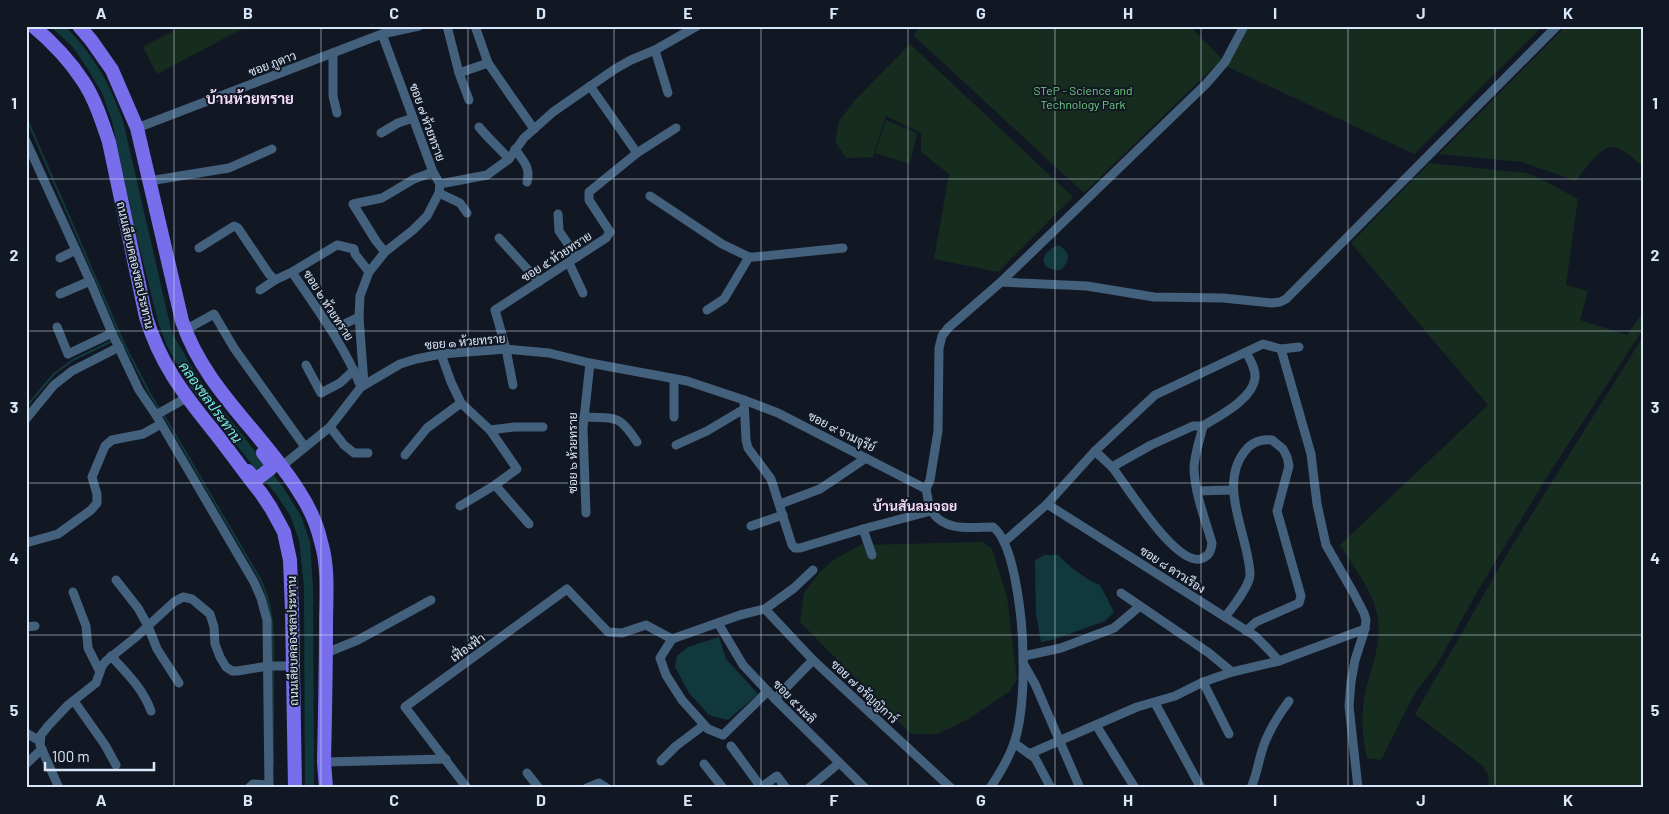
<svg xmlns="http://www.w3.org/2000/svg" width="1669" height="814" font-family="Barlow,Sarabun,sans-serif">
<style>
.green{fill:#152c1f}
.water{fill:#11393d}
.lines{fill:none;stroke-linecap:round;stroke-linejoin:round}
.stream{stroke:#11393d;stroke-width:2}
.minor{stroke:#43607c;stroke-width:9}
.primary{stroke:#786eeb;stroke-width:14}
.grid{fill:none;stroke:#d9e7fa;stroke-width:1;stroke-opacity:0.55}
.labels{text-anchor:middle;dominant-baseline:central;stroke-width:4;stroke-linejoin:round;paint-order:stroke}
.street-label{font-size:12px;fill:#d9e7fa;stroke:#121823}
.park-label{font-size:12px;fill:#6ed082;stroke:#121823}
.water-label{font-size:14px;font-style:italic;fill:#75ece2;stroke:#121823}
.neighbourhood-label{font-size:14px;font-weight:bold;fill:#f4dafa;stroke:#121823}
.quarter-label{font-size:15px;font-weight:bold;fill:#f4dafa;stroke:#121823}
.neatline{fill:none;stroke:#d9e7fa;stroke-width:2}
.grid-label{font-size:16px;text-anchor:middle;font-weight:bold;fill:#d9e7fa}
</style>
<rect width="100%" height="100%" fill="#121823"/>
<g class="green">
<polygon points="183,26 245,26 246,27 157,74 143,47"/>
<polygon points="921,26 1190,26 1222,59 1084,193 913,35"/>
<polygon points="1247,26 1543,26 1414,154 1224,65"/>
<path d="M1566,26H1643V167C1635,160 1623,148 1613,147C1600,146 1584,171 1576,181L1522,162L1439,154Z"/>
<polygon points="910,44 1073,197 998,272 934,259 949,174 921,152 921,133 886,116 873,157 846,158 835,141 839,121 856,99"/>
<polygon points="886,120 917,133 910,164 875,153"/>
<path d="M1429,163L1526,173L1541,179L1578,199L1566,285L1588,291L1580,320L1627,335L1643,312V329L1545,480L1477,592L1439,661L1415,693L1381,760L1367,758C1362,737 1361,715 1365,693C1371,667 1381,647 1378,619C1376,596 1352,564 1340,545L1488,405L1351,243Z"/>
<polygon points="1643,337 1643,788 1484,788 1489,784 1488,775 1483,766 1415,714 1513,544"/>
<polygon points="983,542 992,549 1007,597 1017,679 1010,691 967,720 937,734 911,734 800,622 804,593 820,572 833,560 861,545"/>
</g>
<g class="water">
<path d="M50,26H65C95,57 109,82 123,121L172,333L200,381L283,487L301,516L310,542L313,588L314,788H305L304,587L299,540L290,515L275,493L190,387L167,346L158,322L133,221L112,121L102,93L87,68L72,46Z"/>
<path d="M1058,245C1071,252 1070,261 1061,270C1037,271 1040,252 1058,245Z"/>
<path d="M1045,555H1058C1071,568 1083,578 1100,585L1114,612L1105,621L1052,640L1041,642L1036,614L1035,560Z"/>
<polygon points="719,637 726,659 758,694 728,720 709,715 689,693 675,667 677,656 688,647"/>
</g>
<g class="lines">
<g class="stream">
<polyline points="26,117 124,344 150,394 160,410"/>
<polyline points="26,407 54,374 73,360 112,341"/>
<path d="M163,414L260,579C274,608 273,632 273,663"/>
<polyline points="273,670 273,765"/>
</g>
<g class="minor">
<polyline points="447,26 459,73 488,63"/>
<polyline points="475,26 488,63 508,92 534,129"/>
<polyline points="655,50 668,93"/>
<polyline points="333,53 333,96 337,113"/>
<polyline points="459,73 469,100"/>
<polyline points="590,86 637,153"/>
<path d="M479,127C489,139 499,148 509,159"/>
<polyline points="137,128 382,34 419,26"/>
<polyline points="381,133 398,123 413,118"/>
<polyline points="26,141 90,281 112,333 139,390 156,415 254,582 261,598 267,620 269,788"/>
<path d="M515,149C523,161 531,167 527,182"/>
<polyline points="149,181 229,168 272,149"/>
<polyline points="440,184 487,175 509,159 524,138 553,112 615,69 631,60 655,50 697,26"/>
<polyline points="439,193 460,203 467,213"/>
<polyline points="650,196 722,244 749,257"/>
<polyline points="558,214 559,231 577,257"/>
<polyline points="499,238 539,282"/>
<path d="M199,248L234,226L238,228L269,274L275,280L292,272C317,309 344,345 361,387"/>
<polyline points="385,252 376,241 353,204 382,198 414,179 433,172"/>
<polyline points="60,258 76,250"/>
<polyline points="569,263 583,293"/>
<polyline points="292,272 337,245 354,249 355,254 369,272"/>
<polyline points="1001,282 1087,286 1154,297 1223,298 1272,303 1280,302 1286,299 1557,26"/>
<polyline points="260,290 275,280"/>
<polyline points="60,294 90,281"/>
<polyline points="707,310 724,299 749,257 754,257 843,248"/>
<polyline points="57,327 68,354 112,333"/>
<polyline points="185,330 214,314 234,348 305,447"/>
<polyline points="332,330 359,317"/>
<polyline points="1281,349 1311,454 1317,504 1326,545 1353,592 1364,613 1366,620 1365,629 1355,660 1351,682 1349,706 1358,788"/>
<polyline points="441,354 451,382 461,403 490,430 517,469 495,485 529,524"/>
<polyline points="306,365 321,393 340,383 354,370"/>
<polyline points="674,379 674,417"/>
<polyline points="364,384 359,317 360,296 369,272 385,252 413,230 427,216 439,193 440,184 433,172 382,34"/>
<polyline points="513,385 506,349 495,310 606,238 610,232 589,200 589,192 637,153 676,128"/>
<polyline points="744,400 746,440 748,448 771,479 792,545 795,548 800,548 863,529 931,511"/>
<polyline points="156,415 186,398"/>
<path d="M584,417C616,419 618,413 637,442"/>
<polyline points="26,419 54,385 72,371 119,347"/>
<polyline points="330,427 344,445 354,453 368,453"/>
<polyline points="490,430 514,427 543,427"/>
<polyline points="676,445 707,431 744,409"/>
<path d="M1095,451C1101,457 1107,462 1112,467C1126,484 1178,571 1203,558C1210,555 1211,550 1212,543C1205,519 1195,494 1194,469C1194,455 1200,440 1203,426C1219,416 1253,399 1255,378C1256,369 1250,360 1246,352"/>
<polyline points="405,455 427,428 461,403"/>
<polyline points="282,466 330,427 361,387 400,364 416,359 441,354 506,349 549,353 590,363 687,381 744,400 778,413 926,489"/>
<polyline points="1112,467 1151,445 1193,426 1203,426"/>
<polyline points="1197,491 1233,490"/>
<polyline points="780,504 820,489 866,458"/>
<polyline points="1047,504 1255,636 1268,649 1279,661"/>
<polyline points="460,506 495,485"/>
<polyline points="586,513 583,428 590,363"/>
<polyline points="751,526 783,515"/>
<polyline points="863,529 872,555"/>
<polyline points="1004,542 1047,504 1095,451 1155,395 1263,344 1281,349 1299,347"/>
<polyline points="26,543 58,534 91,510 97,503 97,494 92,477 105,446 112,440 143,434 161,424"/>
<polyline points="116,580 138,608 148,626 157,649 179,683"/>
<polyline points="73,592 86,626 88,648 100,672"/>
<polyline points="1121,593 1209,653 1232,672"/>
<polyline points="765,609 813,660 951,788"/>
<path d="M1225,617C1232,608 1250,586 1250,574C1249,537 1217,485 1245,451C1252,442 1261,439 1272,440L1283,449L1287,457L1289,466L1277,511L1301,596L1299,603L1256,622L1246,631"/>
<polyline points="718,623 743,665 775,699 865,788"/>
<polyline points="26,627 35,626"/>
<polyline points="326,653 358,640 431,600"/>
<path d="M111,656C127,673 143,689 151,711"/>
<polyline points="1024,656 1061,648 1114,628 1140,606"/>
<polyline points="1023,663 1035,684 1080,788"/>
<polyline points="1203,682 1229,734"/>
<polyline points="768,691 723,735 708,729 682,700 666,675 660,658 672,639 740,615 765,609 794,588 813,570"/>
<polyline points="775,699 813,660"/>
<polyline points="74,701 105,745 116,765"/>
<polyline points="1155,703 1201,788"/>
<polyline points="1096,725 1135,788"/>
<polyline points="26,733 40,741"/>
<polyline points="1014,743 1035,758 1051,788"/>
<polyline points="731,746 761,787"/>
<polyline points="1029,754 1137,707 1175,696 1203,682 1232,672 1279,661 1365,629"/>
<polyline points="661,761 676,746 704,725"/>
<polyline points="324,762 446,759"/>
<polyline points="26,764 42,749"/>
<polyline points="704,764 723,788"/>
<polyline points="527,773 539,788"/>
<polyline points="59,788 40,745 41,735 48,726 68,705 96,683 102,666 106,661 136,637 174,602 183,597 192,599 210,614 214,627 215,644 220,657 226,667 232,671 237,671 268,666 292,666"/>
<polyline points="249,788 253,784 269,785"/>
<polyline points="467,788 405,707 567,589 608,632 622,633 646,625 672,639"/>
<polyline points="587,788 599,783 607,788"/>
<polyline points="760,788 777,776 786,788"/>
<polyline points="809,788 839,763"/>
<path d="M990,788C1000,773 1010,757 1015,740C1022,719 1024,679 1023,656C1023,628 1016,544 993,527C973,527 946,532 933,513C928,507 928,497 926,489L930,480L938,431L939,348L942,336L948,328L1001,282L1206,84L1225,62L1244,26"/>
<path d="M1251,788C1256,776 1258,765 1261,754C1266,735 1277,717 1289,701"/>
</g>
<g class="primary">
<path d="M33,26C52,42 70,61 83,81C95,99 102,121 109,142L146,317C160,363 182,392 212,429C229,450 244,472 261,493L271,508L284,532L290,560L292,610L295,788"/>
<path d="M79,26L91,40L112,70L137,128L182,321C205,389 261,431 298,490C308,505 317,524 321,542C329,568 326,598 326,625C326,671 325,716 324,762L326,788"/>
<polyline points="248,471 254,478 257,479 271,468 270,462 263,453"/>
</g>
</g>
<path class="grid" d="M174,26V788M321,26V788M468,26V788M614,26V788M761,26V788M908,26V788M1055,26V788M1201,26V788M1348,26V788M1495,26V788M26,179H1643M26,331H1643M26,483H1643M26,635H1643"/>
<g class="labels">
<g class="street-label">
<text transform="translate(272 63) rotate(-21)">ซอย ภูดาว</text>
<text transform="translate(428 122) rotate(70)">ซอย ๗ ห้วยทราย</text>
<text transform="translate(556 256) rotate(-33)">ซอย ๕ ห้วยทราย</text>
<text transform="translate(136 265) rotate(77)">ถนนเลียบคลองชลประทาน</text>
<text transform="translate(329 305) rotate(57)">ซอย ๒ ห้วยทราย</text>
<text transform="translate(465 341) rotate(-5)">ซอย ๑ ห้วยทราย</text>
<text transform="translate(842 431) rotate(27)">ซอย ๙ จามจุรีย์</text>
<text transform="translate(572 453) rotate(-90)">ซอย ๖ ห้วยทราย</text>
<text transform="translate(1173 569) rotate(33)">ซอย ๘ ดาวเรือง</text>
<text transform="translate(292 641) rotate(-91)">ถนนเลียบคลองชลประทาน</text>
<text transform="translate(467 647) rotate(-36)">เฟื่องฟ้า</text>
<text transform="translate(865 691) rotate(43)">ซอย ๗ อรัญญิการ์</text>
<text transform="translate(795 701) rotate(46)">ซอย ๕ มะลิ</text>
</g>
<g class="park-label">
<text x="1083" y="90">STeP - Science and<tspan x="1083" dy="14">Technology Park</tspan></text>
</g>
<g class="water-label">
<text transform="translate(211 402) rotate(54)">คลองชลประทาน</text>
</g>
<g class="neighbourhood-label">
<text x="915" y="505">บ้านสันลมจอย</text>
</g>
<g class="quarter-label">
<text x="250" y="98">บ้านห้วยทราย</text>
</g>
</g>
<rect width="1669" height="814" fill="none" stroke="#121823" stroke-width="55"/>
<path d="M45 762v8h109v-8" fill="none" stroke="#d9e7fa" stroke-width="2.5"/>
<text x="52" y="762" font-size="15" fill="#d9e7fa" stroke="#121823" stroke-width="4" paint-order="stroke">100 m</text>
<rect x="28" y="28" width="1614" height="758" class="neatline"/>
<g class="grid-label">
<text x="101" y="19">A</text>
<text x="248" y="19">B</text>
<text x="394" y="19">C</text>
<text x="541" y="19">D</text>
<text x="688" y="19">E</text>
<text x="834" y="19">F</text>
<text x="981" y="19">G</text>
<text x="1128" y="19">H</text>
<text x="1275" y="19">I</text>
<text x="1421" y="19">J</text>
<text x="1568" y="19">K</text>
<text x="14" y="109">1</text>
<text x="1655" y="109">1</text>
<text x="14" y="261">2</text>
<text x="1655" y="261">2</text>
<text x="14" y="413">3</text>
<text x="1655" y="413">3</text>
<text x="14" y="564">4</text>
<text x="1655" y="564">4</text>
<text x="14" y="716">5</text>
<text x="1655" y="716">5</text>
<text x="101" y="806">A</text>
<text x="248" y="806">B</text>
<text x="394" y="806">C</text>
<text x="541" y="806">D</text>
<text x="688" y="806">E</text>
<text x="834" y="806">F</text>
<text x="981" y="806">G</text>
<text x="1128" y="806">H</text>
<text x="1275" y="806">I</text>
<text x="1421" y="806">J</text>
<text x="1568" y="806">K</text>
</g>
</svg>
